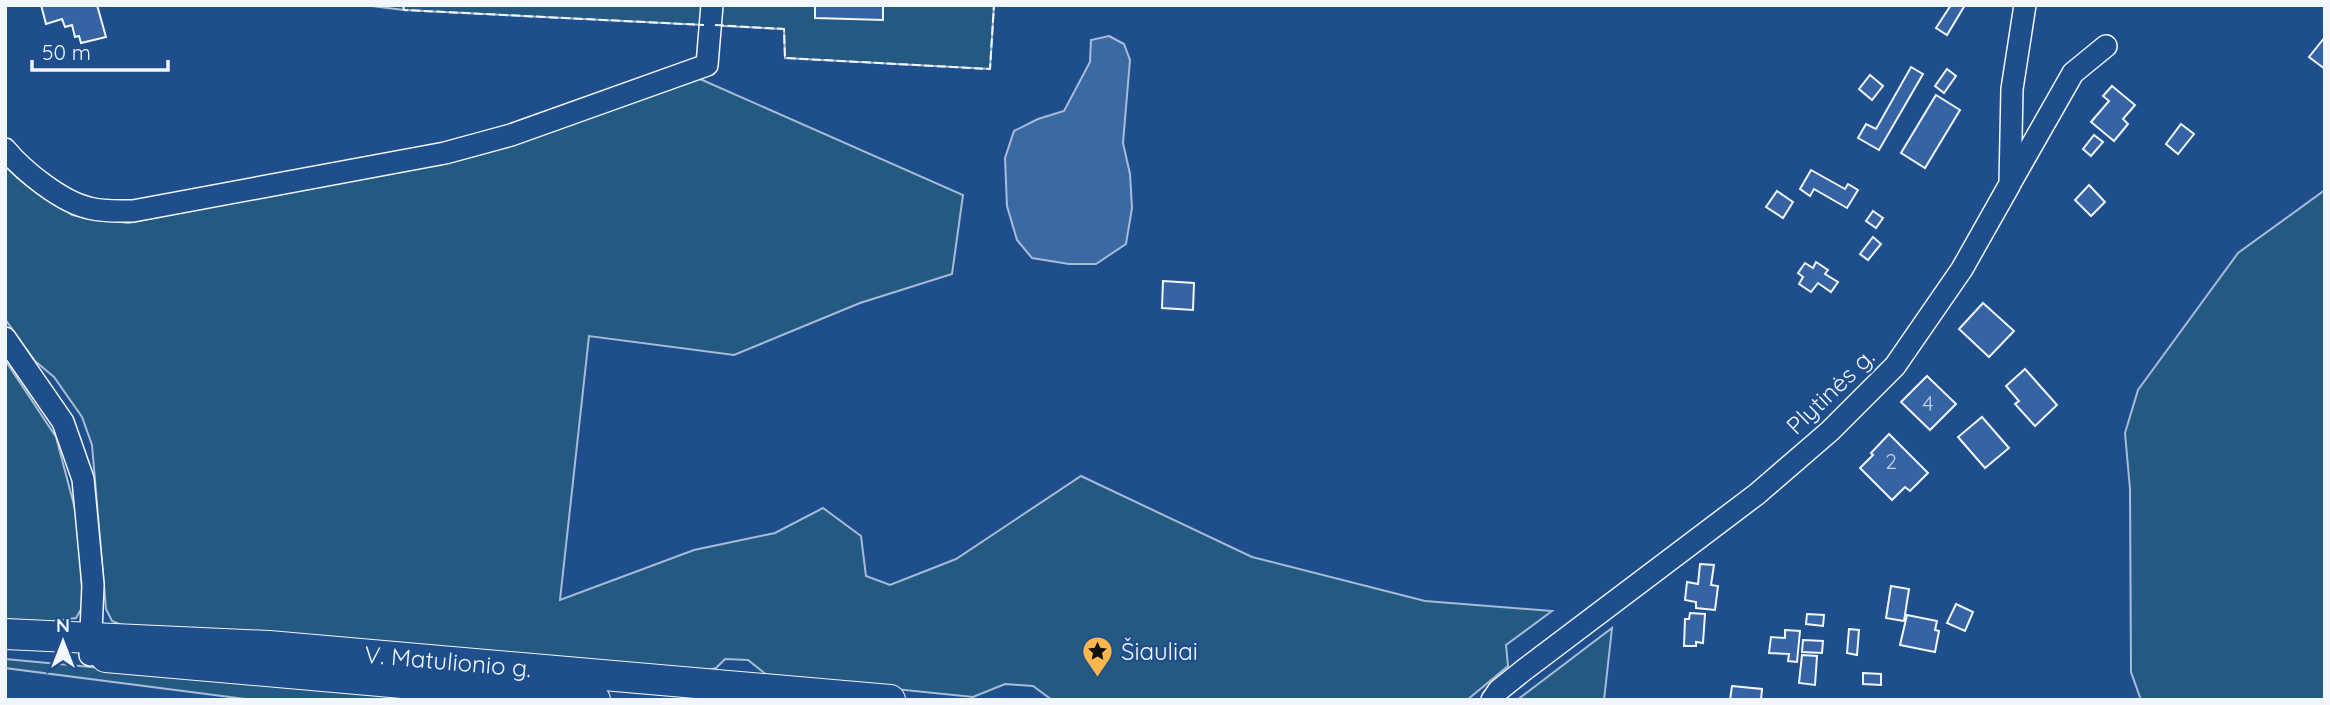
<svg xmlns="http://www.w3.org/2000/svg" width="2330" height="705" font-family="Quicksand,sans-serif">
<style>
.green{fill:#245a82;stroke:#a8bbd7;stroke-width:2}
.water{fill:#3b69a3;stroke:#a8bbd7;stroke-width:2}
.building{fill:#3563a3;stroke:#f2f6ff;stroke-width:2}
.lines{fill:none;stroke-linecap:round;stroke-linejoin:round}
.minor-casing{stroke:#f2f6ff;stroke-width:24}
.highway-casing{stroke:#f2f6ff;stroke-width:32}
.minor{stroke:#1f4e8c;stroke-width:21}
.highway{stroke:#1f4e8c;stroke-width:30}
.fence{stroke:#f2f6ff;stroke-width:2;stroke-dasharray:9 3.5;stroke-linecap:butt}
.labels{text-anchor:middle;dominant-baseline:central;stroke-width:5;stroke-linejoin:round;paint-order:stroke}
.number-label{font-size:21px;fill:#c3d1e8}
.street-label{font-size:24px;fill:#f2f6ff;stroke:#1f4e8c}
.poi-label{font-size:24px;fill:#f2f6ff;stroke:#1f4e8c;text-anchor:start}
</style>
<rect width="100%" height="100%" fill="#1f4e8c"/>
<g class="green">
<polygon points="363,5 994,5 990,69 785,58 784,29 404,10"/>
<polygon points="700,79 963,195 952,274 860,303 734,355 589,336 560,600 694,550 775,533 823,508 861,536 866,576 890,585 956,559 1081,476 1252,557 1425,601 1552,611 1506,645 1508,666 1467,700 1052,700 1033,686 1005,684 973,697 768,676 748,660 725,659 716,668 702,672 129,628 112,621 106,609 92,445 82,417 54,377 35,361 5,319 5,162 72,215 128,223 449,160"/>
<polygon points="2325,190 2325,700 2141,700 2131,672 2130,489 2125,433 2138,390 2238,253"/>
<polygon points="5,360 56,437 78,520 83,606 76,618 47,622 5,619"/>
<polygon points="1612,628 1604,700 1517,700"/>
<polygon points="5,659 444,700 253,700 5,668"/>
</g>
<polygon class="water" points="1109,36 1124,44 1130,60 1123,143 1130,174 1132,208 1126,244 1096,264 1069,264 1032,258 1017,240 1007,206 1005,158 1014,131 1038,119 1064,111 1090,62 1091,40"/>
<g class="building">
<polygon points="41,5 97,5 106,37 81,43 79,36 75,37 72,25 65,27 62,19 46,24"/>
<polygon points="815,5 883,5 883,20 815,18"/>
<polygon points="1951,5 1965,5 1947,35 1936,28"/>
<polygon points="2325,37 2325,69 2309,57"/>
<polygon points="1911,67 1923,74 1879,150 1858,138 1866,124 1876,129"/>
<polygon points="1947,69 1956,76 1944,93 1935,86"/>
<polygon points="1870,75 1883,86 1872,100 1859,89"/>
<polygon points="2112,86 2135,105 2123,119 2128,124 2114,141 2091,122 2109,101 2103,96"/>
<polygon points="1936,95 1960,110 1925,168 1901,153"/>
<polygon points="2181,124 2194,134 2178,154 2166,144"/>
<polygon points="2094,135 2103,142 2091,156 2083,149"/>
<polygon points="1811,170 1845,189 1848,184 1858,190 1847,208 1814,189 1810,196 1800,189"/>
<polygon points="2089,185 2105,202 2091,216 2075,200"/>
<polygon points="1777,191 1793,202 1783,218 1766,207"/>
<polygon points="1873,211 1883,218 1876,228 1866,221"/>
<polygon points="1873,237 1881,244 1868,260 1860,254"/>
<polygon points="1816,262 1828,270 1825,274 1838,282 1831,292 1818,283 1811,292 1799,284 1803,277 1798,273 1805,263 1813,268"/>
<polygon points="1163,281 1194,283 1193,310 1162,308"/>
<polygon points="1983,303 2014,331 1989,357 1959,329"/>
<polygon points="2025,369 2057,405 2035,426 2015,404 2019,401 2006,386"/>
<polygon points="1927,376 1956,404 1930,430 1901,402"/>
<polygon points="1982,417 2009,448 1985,468 1958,437"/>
<polygon points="1889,434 1928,473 1910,491 1905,487 1892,500 1860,468 1873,455 1871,453"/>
<polygon points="1700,564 1714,565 1711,585 1718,586 1715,610 1696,608 1696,602 1685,600 1687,582 1698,584"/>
<polygon points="1891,586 1909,589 1904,621 1886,618"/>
<polygon points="1956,604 1973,612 1965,631 1947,623"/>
<polygon points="1690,613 1705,614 1703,643 1696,642 1696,646 1684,646 1685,619 1689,619"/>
<polygon points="1807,614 1824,615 1823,626 1806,624"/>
<polygon points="1907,615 1937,621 1935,630 1939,631 1935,652 1900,645"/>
<polygon points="1849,629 1859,630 1857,655 1847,653"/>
<polygon points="1785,630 1800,631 1797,662 1788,661 1789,654 1769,653 1771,637 1785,638"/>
<polygon points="1803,640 1823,641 1822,653 1802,652"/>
<polygon points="1802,655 1817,656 1815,685 1799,683"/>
<polygon points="1863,673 1881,674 1881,685 1863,684"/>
<polygon points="1732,686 1762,689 1761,700 1730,700"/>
</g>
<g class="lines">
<defs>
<g id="minor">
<path d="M5,149C23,171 62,202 89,208C104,212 119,211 133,211L445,153L511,135L707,65L712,5"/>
<polyline points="2012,180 2073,73 2106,46"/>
<polyline points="5,338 63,422 83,479 93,585 90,655"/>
<polyline points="1492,700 1499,690 1524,670 1757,494 1830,431 1895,366 1962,269 2010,184 2012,89 2025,5"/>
</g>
<g id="highway">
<polyline points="5,634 269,646 890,700"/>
<polyline points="106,657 595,700"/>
</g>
</defs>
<use href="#minor" class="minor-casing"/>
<use href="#highway" class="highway-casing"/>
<use href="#minor" class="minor"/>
<use href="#highway" class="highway"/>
<g class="fence">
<polyline points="403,5 404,10 704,25"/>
<polyline points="715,25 784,29 785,58 990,69 994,5"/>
</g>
</g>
<defs>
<symbol id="sight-pin" viewBox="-11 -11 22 30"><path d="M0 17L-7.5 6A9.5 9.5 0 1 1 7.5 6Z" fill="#ffb74d" stroke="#1f4e8c"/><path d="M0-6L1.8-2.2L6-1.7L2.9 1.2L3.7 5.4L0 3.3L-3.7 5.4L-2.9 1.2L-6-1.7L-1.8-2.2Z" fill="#111"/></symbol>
</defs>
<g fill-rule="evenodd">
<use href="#sight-pin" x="1080" y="634" width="35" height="47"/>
</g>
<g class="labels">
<g class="number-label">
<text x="1928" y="403">4</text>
<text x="1891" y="461">2</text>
</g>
<g class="street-label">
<text transform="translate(1830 391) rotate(-44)">Plytinės g.</text>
<text transform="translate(448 661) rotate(5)">V. Matulionio g.</text>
</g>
<g class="poi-label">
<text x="1121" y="651">Šiauliai</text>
</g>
</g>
<rect width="2330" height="705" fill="none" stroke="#f2f6ff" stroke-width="14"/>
<g transform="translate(63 642)" stroke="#1f4e8c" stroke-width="5" paint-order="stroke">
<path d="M0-5L12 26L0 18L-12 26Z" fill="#f2f6ff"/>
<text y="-10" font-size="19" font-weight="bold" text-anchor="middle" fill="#f2f6ff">N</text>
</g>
<path d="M32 60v10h136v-10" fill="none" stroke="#f2f6ff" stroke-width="3.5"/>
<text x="42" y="60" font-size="21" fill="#f2f6ff" stroke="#1f4e8c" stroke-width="5" paint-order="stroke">50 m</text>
</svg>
